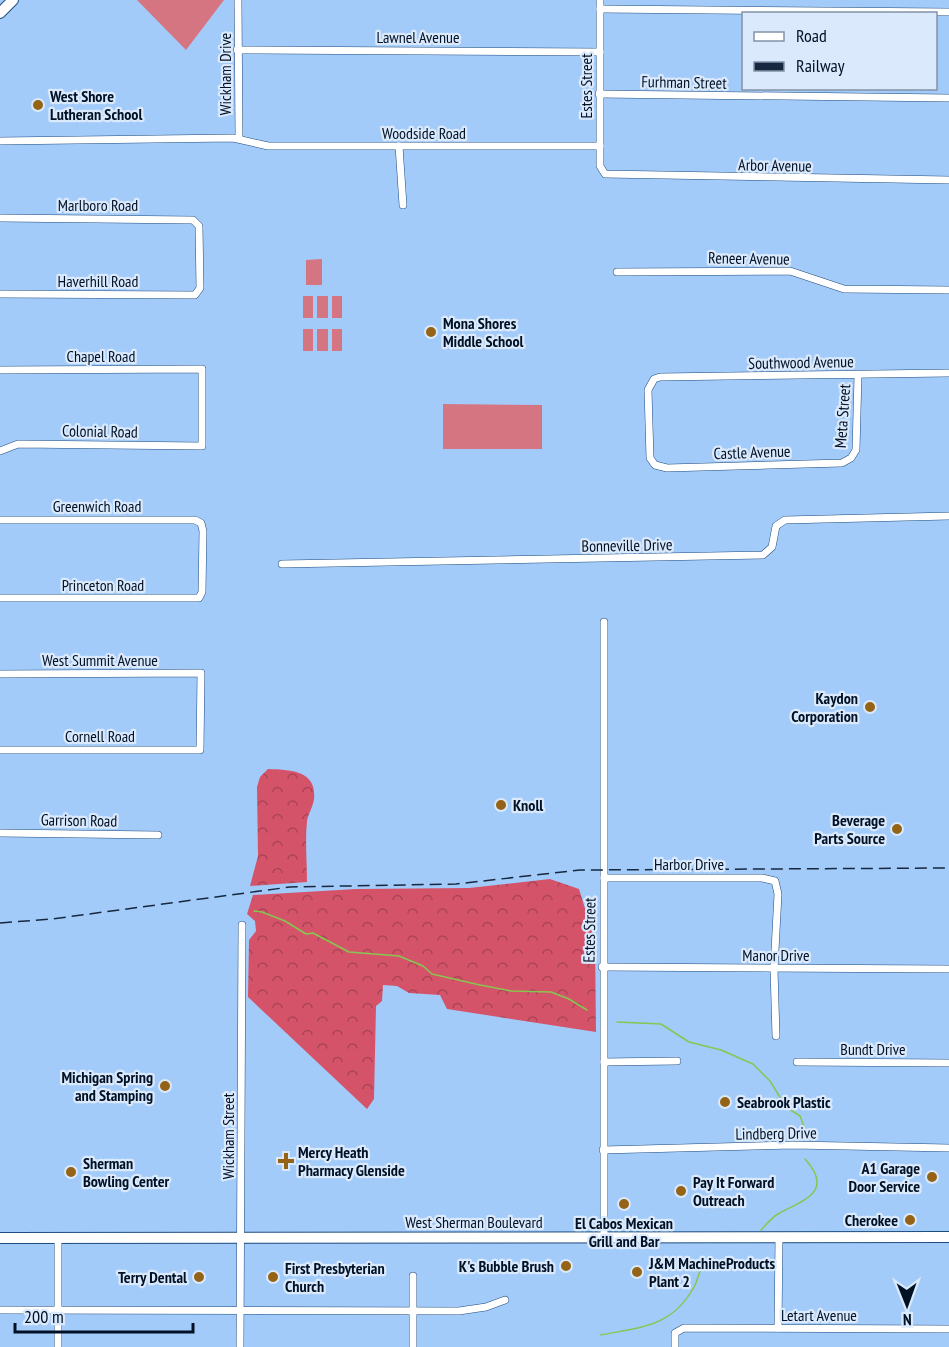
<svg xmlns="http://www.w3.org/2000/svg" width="949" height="1347" font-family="'PT Sans Narrow',sans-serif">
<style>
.forest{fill:url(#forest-crowns)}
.pitch{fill:#d57581}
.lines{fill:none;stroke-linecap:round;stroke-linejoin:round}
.stream{stroke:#87c651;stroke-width:1.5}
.street-casing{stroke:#1c4b7e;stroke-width:8}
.secondary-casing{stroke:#1c4b7e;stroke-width:12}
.street{stroke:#fff;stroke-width:7}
.secondary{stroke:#fff;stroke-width:10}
.rail{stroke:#15283f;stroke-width:1.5;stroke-dasharray:12 6;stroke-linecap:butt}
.poi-dot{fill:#956315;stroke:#dae9fc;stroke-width:2}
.labels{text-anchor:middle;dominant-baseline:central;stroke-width:4.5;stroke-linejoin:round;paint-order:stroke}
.street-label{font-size:16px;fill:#011125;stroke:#dae9fc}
.poi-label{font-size:16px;font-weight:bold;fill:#011125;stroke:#dae9fc;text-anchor:start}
</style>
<defs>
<pattern id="forest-crowns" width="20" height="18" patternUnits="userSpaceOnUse" patternTransform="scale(1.5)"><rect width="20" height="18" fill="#d45369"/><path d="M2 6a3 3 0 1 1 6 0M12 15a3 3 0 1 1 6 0" fill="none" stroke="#aa4356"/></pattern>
</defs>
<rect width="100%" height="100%" fill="#a3cbfa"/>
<g class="forest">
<path d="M268,769C290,770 317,770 314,799C313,807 308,814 307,821C305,841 307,862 307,882L250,886L258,856L257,787L260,777Z"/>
<polygon points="550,879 579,889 595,941 596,1032 447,1009 440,995 409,993 397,986 383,985 382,1001 376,1006 374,1099 367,1109 248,997 249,940 256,931 255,921 247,914 253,895 356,889 469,888"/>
</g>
<g class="pitch">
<polygon points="137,0 224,0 186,50"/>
<polygon points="322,259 322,285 306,285 306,260"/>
<rect x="303" y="296" width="10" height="22"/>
<rect x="317" y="296" width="11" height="22"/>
<rect x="332" y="296" width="10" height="22"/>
<rect x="303" y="329" width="10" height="22"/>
<rect x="317" y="329" width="11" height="22"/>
<rect x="332" y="329" width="10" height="22"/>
<polygon points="443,404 542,405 542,449 443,449"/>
</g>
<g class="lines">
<g class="stream">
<polyline points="254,911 262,912 285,921 306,934 313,933 349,952 399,956 423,966 432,974 480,985 511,991 551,992 569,999 587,1010"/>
<polyline points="617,1022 661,1024 689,1042 721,1050 753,1064 770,1081 786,1107 800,1116 805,1129 802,1138"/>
<path d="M761,1230C766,1225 771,1218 778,1214C803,1200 835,1192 805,1159"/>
<path d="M601,1335C641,1327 672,1327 694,1287C699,1278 702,1261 705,1257"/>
</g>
<defs>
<g id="street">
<polyline points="238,0 239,138"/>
<polyline points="600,0 600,166 605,174 949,180"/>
<polyline points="600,9 949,12"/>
<polyline points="237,50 600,52"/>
<polyline points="599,94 949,98"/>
<polyline points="0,141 233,138 268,146 600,146"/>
<polyline points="399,146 403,205"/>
<polyline points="0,218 193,220 199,226 200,288 195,295 0,294"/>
<polyline points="617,272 790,271 844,289 949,290"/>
<polyline points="0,370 202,369 202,446 18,444 0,451"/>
<polyline points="858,375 856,450 851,458 842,463 667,468 655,465 650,458 648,390 654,379 660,377 949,373"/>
<polyline points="0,520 195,520 201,523 203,531 202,592 199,598 0,598"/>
<polyline points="282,564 763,555 772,547 776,526 785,520 949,516"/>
<polyline points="604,622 604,1237"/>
<polyline points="0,674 201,673 200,750 0,750"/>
<polyline points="0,833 158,835"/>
<polyline points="604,878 762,878 775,881 778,894 774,969 776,1036"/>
<polyline points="602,967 949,969"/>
<polyline points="604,1062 677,1061"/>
<polyline points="797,1062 949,1063"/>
<polyline points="603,1150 793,1145 949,1148"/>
<polyline points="0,1310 459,1311 486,1307 505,1300"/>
<polyline points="778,1328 779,1237"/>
<polyline points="58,1347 58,1238"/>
<polyline points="240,1347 242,925"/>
<polyline points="413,1347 413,1276"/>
<polyline points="675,1347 675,1333 684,1328 949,1329"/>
</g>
<g id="secondary">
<polyline points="0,13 13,0"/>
<polyline points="0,1238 949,1237"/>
</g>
</defs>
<use href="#street" class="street-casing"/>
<use href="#secondary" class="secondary-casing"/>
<use href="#street" class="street"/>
<use href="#secondary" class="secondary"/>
<polyline class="rail" points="0,923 52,919 290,887 456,884 580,870 949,868"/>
</g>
<g class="poi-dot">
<circle cx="38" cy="105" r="6"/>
<circle cx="431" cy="332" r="6"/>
<circle cx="870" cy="707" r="6"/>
<circle cx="501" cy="805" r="6"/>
<circle cx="897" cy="829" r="6"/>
<circle cx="165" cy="1086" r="6"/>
<circle cx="725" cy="1102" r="6"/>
<path d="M283 1152h6v6h6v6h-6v6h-6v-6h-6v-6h6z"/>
<circle cx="71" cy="1172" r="6"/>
<circle cx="932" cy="1177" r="6"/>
<circle cx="681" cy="1191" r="6"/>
<circle cx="624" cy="1204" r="6"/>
<circle cx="910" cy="1220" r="6"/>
<circle cx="566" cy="1266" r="6"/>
<circle cx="637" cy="1272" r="6"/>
<circle cx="199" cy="1277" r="6"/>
<circle cx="273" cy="1277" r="6"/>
</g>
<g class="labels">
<g class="street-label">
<text x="418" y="37">Lawnel Avenue</text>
<text transform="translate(225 74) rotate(-90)">Wickham Drive</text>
<text transform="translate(684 82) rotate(1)">Furhman Street</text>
<text transform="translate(586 86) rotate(-90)">Estes Street</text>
<text x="424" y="133">Woodside Road</text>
<text transform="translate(775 165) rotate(1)">Arbor Avenue</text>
<text x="98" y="205">Marlboro Road</text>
<text transform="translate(749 258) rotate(1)">Reneer Avenue</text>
<text x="98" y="281">Haverhill Road</text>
<text x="101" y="356">Chapel Road</text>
<text transform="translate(801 362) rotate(-1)">Southwood Avenue</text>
<text transform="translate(842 416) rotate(-86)">Meta Street</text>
<text transform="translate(100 431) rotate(1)">Colonial Road</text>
<text transform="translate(752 452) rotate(-2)">Castle Avenue</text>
<text x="97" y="506">Greenwich Road</text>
<text transform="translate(627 545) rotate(-1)">Bonneville Drive</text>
<text x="103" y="585">Princeton Road</text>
<text x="100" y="660">West Summit Avenue</text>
<text x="100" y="736">Cornell Road</text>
<text transform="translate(79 820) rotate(1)">Garrison Road</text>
<text x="689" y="864">Harbor Drive</text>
<text transform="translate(589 930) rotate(-89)">Estes Street</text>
<text x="776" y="955">Manor Drive</text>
<text x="873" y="1049">Bundt Drive</text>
<text transform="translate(776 1133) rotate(-1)">Lindberg Drive</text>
<text transform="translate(228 1136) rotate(-90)">Wickham Street</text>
<text x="474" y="1222">West Sherman Boulevard</text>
<text x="819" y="1315">Letart Avenue</text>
</g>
<g class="poi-label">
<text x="50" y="96">West Shore<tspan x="50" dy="18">Lutheran School</tspan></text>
<text x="443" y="323">Mona Shores<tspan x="443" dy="18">Middle School</tspan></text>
<text x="858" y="698" text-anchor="end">Kaydon<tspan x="858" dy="18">Corporation</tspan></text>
<text x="513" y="805">Knoll</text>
<text x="885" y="820" text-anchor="end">Beverage<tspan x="885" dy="18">Parts Source</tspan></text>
<text x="153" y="1077" text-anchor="end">Michigan Spring<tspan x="153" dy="18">and Stamping</tspan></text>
<text x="737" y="1102">Seabrook Plastic</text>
<text x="298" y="1152">Mercy Heath<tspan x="298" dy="18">Pharmacy Glenside</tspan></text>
<text x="83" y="1163">Sherman<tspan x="83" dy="18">Bowling Center</tspan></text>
<text x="920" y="1168" text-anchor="end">A1 Garage<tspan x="920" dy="18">Door Service</tspan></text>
<text x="693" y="1182">Pay It Forward<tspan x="693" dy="18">Outreach</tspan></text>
<text x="898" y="1220" text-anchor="end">Cherokee</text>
<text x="624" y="1223" text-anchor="middle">El Cabos Mexican<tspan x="624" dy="18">Grill and Bar</tspan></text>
<text x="649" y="1263">J&amp;M MachineProducts<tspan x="649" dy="18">Plant 2</tspan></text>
<text x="554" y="1266" text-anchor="end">K's Bubble Brush</text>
<text x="285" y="1268">First Presbyterian<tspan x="285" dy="18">Church</tspan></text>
<text x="187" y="1277" text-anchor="end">Terry Dental</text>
</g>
</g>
<rect x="742" y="12" width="195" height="78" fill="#dae9fc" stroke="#8393a6" stroke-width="1.5"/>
<rect x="754" y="32" width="30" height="9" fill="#ffffff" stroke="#8393a6" stroke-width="1.5"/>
<text x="796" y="42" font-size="18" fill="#011125">Road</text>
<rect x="754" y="62" width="30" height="9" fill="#15283f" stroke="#8393a6" stroke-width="1.5"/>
<text x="796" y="72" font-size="18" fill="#011125">Railway</text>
<g transform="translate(907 1305) rotate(179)" stroke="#dae9fc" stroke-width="4.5" paint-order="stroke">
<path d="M0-4.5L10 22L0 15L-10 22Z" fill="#011125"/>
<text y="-9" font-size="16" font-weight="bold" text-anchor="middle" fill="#011125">N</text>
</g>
<path d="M15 1323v9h178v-9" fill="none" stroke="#011125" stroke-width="3"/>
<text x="24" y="1323" font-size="18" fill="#011125" stroke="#dae9fc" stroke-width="4.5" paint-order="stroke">200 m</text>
</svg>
